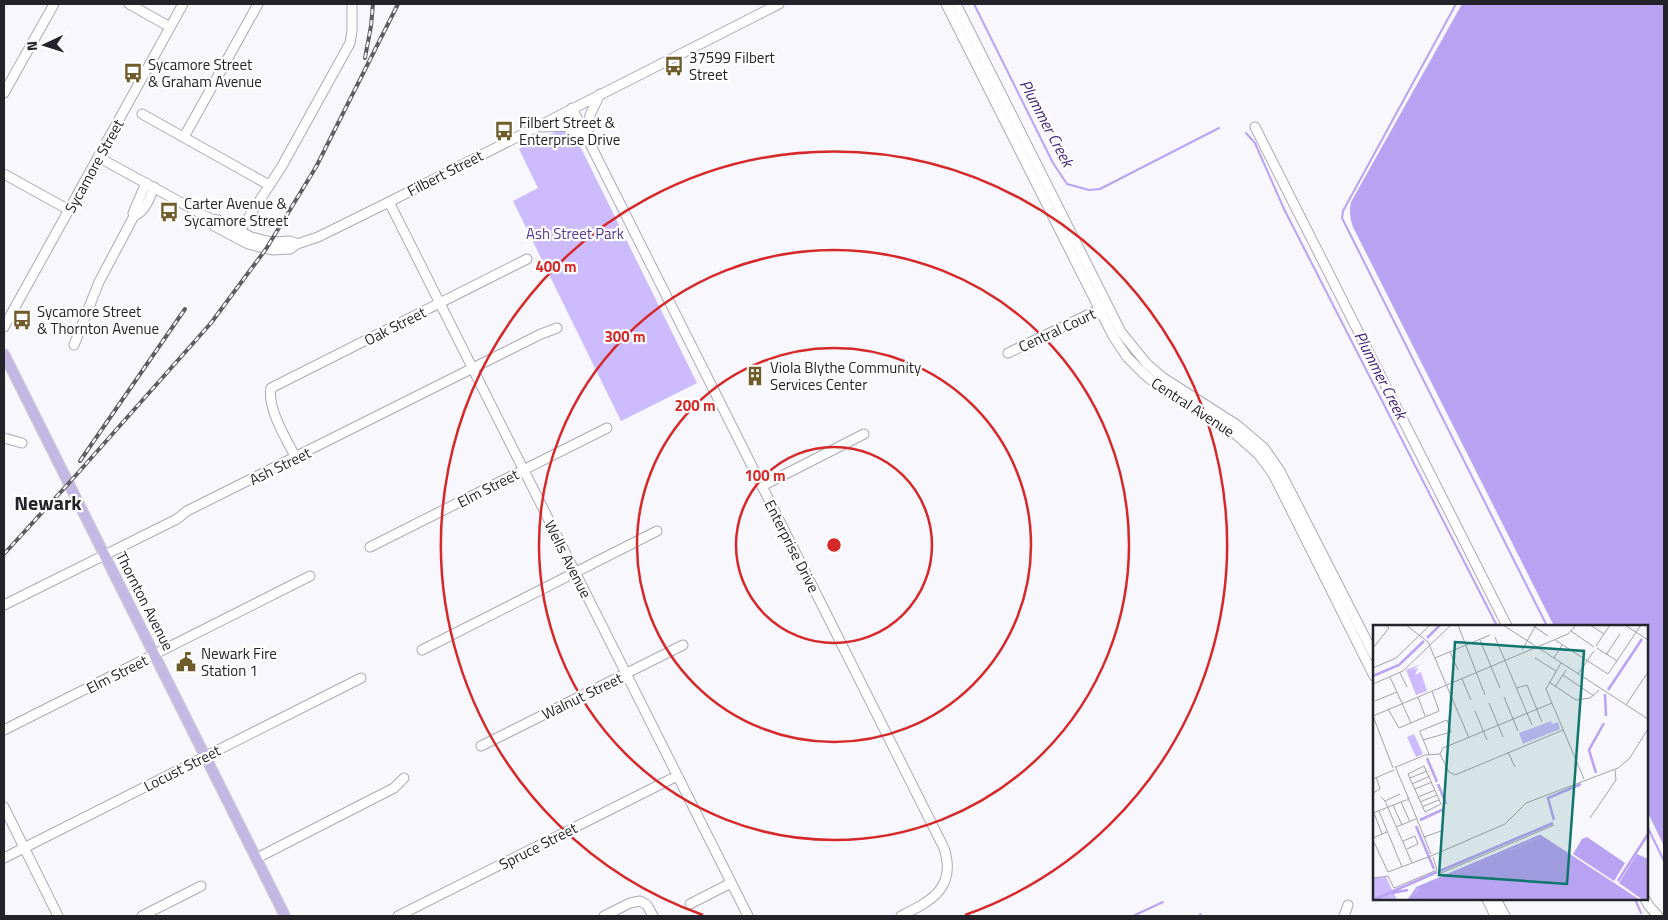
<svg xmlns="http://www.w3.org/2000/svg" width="1668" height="920" font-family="'Titillium Web',sans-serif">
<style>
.green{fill:#ccbcfd}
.water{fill:#b8a3f3}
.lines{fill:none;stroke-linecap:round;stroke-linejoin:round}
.stream{stroke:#b8a3f3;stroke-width:2}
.minor-casing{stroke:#aca9b8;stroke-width:11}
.major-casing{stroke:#d3d3d4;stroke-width:12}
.minor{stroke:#fff;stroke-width:9}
.major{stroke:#c3b7e3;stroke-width:10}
.rail-casing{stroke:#5d5c62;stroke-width:4}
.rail{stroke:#fff;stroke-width:2;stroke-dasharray:5.5;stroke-linecap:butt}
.ring{fill:none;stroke:#d62828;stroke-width:2.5}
.labels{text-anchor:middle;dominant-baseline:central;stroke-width:4.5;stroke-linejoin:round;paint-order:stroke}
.poi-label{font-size:15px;fill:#242329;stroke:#fff;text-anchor:start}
.street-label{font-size:15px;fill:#242329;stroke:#fff}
.park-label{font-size:15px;fill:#573792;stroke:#fff}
.water-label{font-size:16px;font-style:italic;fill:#45227d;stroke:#fff}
.district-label{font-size:20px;font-weight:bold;fill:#242329;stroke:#fff}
.inset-river{fill:none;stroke:#b8a3f3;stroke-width:2.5}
.inset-road{fill:none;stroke:#a4a2a9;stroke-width:1}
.view{fill:#0f766e;fill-opacity:0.15;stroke:#0f766e;stroke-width:2.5}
.inset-edge{fill:none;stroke:#242329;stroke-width:2.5}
.centre{fill:#d62828;stroke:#fff;stroke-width:2.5}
.ring-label{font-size:15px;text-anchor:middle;font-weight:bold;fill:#d62828;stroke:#fff;stroke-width:4.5;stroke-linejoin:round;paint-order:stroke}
</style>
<rect width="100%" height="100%" fill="#f9f7fe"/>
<polygon class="green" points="567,130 580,146 697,383 621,421 513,201 538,188 519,149 557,131"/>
<path class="water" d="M1462,4H1664V846L1647,811V626H1554L1353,227C1350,218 1349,212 1351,202Z"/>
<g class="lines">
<g class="stream">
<polyline points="974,4 1053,163 1067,184 1089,190 1100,189 1219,128"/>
<polyline points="1456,4 1343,211 1342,218 1547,626"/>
<polyline points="1246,133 1255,143 1284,209 1497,626"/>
<polyline points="1647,826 1664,861"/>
<polyline points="1635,899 1641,913"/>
<polyline points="1200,914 1202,916"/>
<polyline points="1133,916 1163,902"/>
</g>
<defs>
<g id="minor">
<polyline points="129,4 170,27"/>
<polyline points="946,4 1113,336 1127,357 1144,374 1156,384 1233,432 1259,455 1273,474 1374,676"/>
<polyline points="956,4 1121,332 1147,364 1162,377 1237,425 1264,448 1280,471 1374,655"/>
<polyline points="4,93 54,4"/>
<path d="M572,108L944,848C957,888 931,901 901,916"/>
<polyline points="142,114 269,185"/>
<polyline points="542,127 565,126 588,138"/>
<polyline points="1255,127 1507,626"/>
<polyline points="588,136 590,115 600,94"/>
<polyline points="184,137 258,4"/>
<polyline points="98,157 211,219 218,220 251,237 271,242 290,241 297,244"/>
<polyline points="4,174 69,210"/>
<polyline points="389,202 748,916"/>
<path d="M134,216C145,212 150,198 154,187"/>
<polyline points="211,219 214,226 248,244 272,250 290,249 297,244 318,237 389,202 779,4"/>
<polyline points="239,232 282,166 350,43 352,31 352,4"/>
<polyline points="4,327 183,4"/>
<polyline points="74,345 99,282 134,216 133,213 146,183"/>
<polyline points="1008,353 1104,307"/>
<polyline points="4,438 22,443"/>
<path d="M296,458C286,439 267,408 271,388L527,259"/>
<polyline points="762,486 864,434"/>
<polyline points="370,547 607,428"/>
<polyline points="4,605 177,519 187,511 541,334 557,328"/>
<polyline points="422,650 657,531"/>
<polyline points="4,730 310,576"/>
<polyline points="481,746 683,645"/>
<polyline points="4,807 58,916"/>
<polyline points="4,858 361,678"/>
<polyline points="257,858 394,788 404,778"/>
<polyline points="1487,899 1495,916"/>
<polyline points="1496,899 1505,916"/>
<polyline points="1645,899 1649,906 1658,916"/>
<polyline points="690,904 731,883"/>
<polyline points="142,916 201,886"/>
<polyline points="398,916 677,776"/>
<polyline points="604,916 630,903 640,901 647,905 653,916"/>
<polyline points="1344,916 1348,905"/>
</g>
<polyline id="major" points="4,354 285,916"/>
</defs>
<use href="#minor" class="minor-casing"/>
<use href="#major" class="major-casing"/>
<use href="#minor" class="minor"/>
<use href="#major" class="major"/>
<defs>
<g id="rail">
<polyline points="365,58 371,26 373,4"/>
<polyline points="80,461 185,309"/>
<polyline points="4,554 69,483 211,323 266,249 316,167 398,4"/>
</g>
</defs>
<use href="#rail" class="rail-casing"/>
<use href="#rail" class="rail"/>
</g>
<g class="ring">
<circle cx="834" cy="545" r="98"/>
<circle cx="834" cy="545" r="197"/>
<circle cx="834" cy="545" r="295"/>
<path d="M703 915A393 393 0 1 1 965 915"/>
</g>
<defs>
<symbol id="bus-bare" viewBox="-9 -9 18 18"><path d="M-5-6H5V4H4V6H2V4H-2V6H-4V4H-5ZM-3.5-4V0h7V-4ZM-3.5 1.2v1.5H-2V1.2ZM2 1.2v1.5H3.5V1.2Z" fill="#705b2a" stroke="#fff" stroke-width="2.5" paint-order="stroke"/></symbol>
<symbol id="building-bare" viewBox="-9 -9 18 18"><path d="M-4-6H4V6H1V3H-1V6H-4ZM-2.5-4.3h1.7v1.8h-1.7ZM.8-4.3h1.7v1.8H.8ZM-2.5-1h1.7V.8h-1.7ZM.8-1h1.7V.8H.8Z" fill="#705b2a" stroke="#fff" stroke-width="2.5" paint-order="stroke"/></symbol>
<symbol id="civic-bare" viewBox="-9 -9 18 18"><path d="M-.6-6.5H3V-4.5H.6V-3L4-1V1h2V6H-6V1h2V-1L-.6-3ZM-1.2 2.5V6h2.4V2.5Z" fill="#705b2a" stroke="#fff" stroke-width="2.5" paint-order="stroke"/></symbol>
</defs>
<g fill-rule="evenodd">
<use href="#bus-bare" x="660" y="52" width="28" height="28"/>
<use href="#bus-bare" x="119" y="59" width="28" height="28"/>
<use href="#bus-bare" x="490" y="117" width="28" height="28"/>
<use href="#bus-bare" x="155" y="198" width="28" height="28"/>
<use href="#bus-bare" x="8" y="306" width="28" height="28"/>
<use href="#building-bare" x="741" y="362" width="28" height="28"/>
<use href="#civic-bare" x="172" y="648" width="28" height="28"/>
</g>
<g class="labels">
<g class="poi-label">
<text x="689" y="57">37599 Filbert<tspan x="689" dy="17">Street</tspan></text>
<text x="148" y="64">Sycamore Street<tspan x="148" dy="17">&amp; Graham Avenue</tspan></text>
<text x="519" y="122">Filbert Street &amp;<tspan x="519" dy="17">Enterprise Drive</tspan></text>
<text x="184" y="203">Carter Avenue &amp;<tspan x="184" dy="17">Sycamore Street</tspan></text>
<text x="37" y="311">Sycamore Street<tspan x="37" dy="17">&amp; Thornton Avenue</tspan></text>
<text x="770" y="367">Viola Blythe Community<tspan x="770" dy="17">Services Center</tspan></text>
<text x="201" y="653">Newark Fire<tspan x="201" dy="17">Station 1</tspan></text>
</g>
<g class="street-label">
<text transform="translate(94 166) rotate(-61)">Sycamore Street</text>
<text transform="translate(445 173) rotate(-27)">Filbert Street</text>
<text transform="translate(395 326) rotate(-27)">Oak Street</text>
<text transform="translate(1057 330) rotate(-25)">Central Court</text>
<text transform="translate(1193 407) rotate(33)">Central Avenue</text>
<text transform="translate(280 466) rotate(-26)">Ash Street</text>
<text transform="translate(488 488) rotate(-27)">Elm Street</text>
<text transform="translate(792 546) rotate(63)">Enterprise Drive</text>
<text transform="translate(568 559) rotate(63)">Wells Avenue</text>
<text transform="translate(145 601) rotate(63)">Thornton Avenue</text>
<text transform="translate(117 674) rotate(-27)">Elm Street</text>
<text transform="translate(582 696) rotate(-26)">Walnut Street</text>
<text transform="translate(182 768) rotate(-27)">Locust Street</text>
<text transform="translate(538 846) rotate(-27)">Spruce Street</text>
</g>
<g class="park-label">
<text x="575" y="233">Ash Street Park</text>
</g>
<g class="water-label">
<text transform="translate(1047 123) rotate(62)">Plummer Creek</text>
<text transform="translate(1381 375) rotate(63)">Plummer Creek</text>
</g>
<g class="district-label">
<text x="48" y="502">Newark</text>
</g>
</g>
<g transform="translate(1373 625)">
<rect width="275" height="275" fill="#f9f7fe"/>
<path d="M48,39L40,44L45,43L42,50L48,47L54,66L43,70L33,45ZM178,96L179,99L185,97L187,104L150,119L146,108ZM41,109L50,129L43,132L34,112ZM13,252L24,275H0V253Z" fill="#ccbcfd"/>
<path d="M168,212L264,275H37L46,263ZM214,212L252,238L241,256L200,229L209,214ZM264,229L275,234V275H270L246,258Z" fill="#b8a3f3"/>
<path class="inset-river" d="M54,13L67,0M0,51L26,40L51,16M235,65L269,14M232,69L233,91M54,133L64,157M223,148L216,125L231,98M65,159L73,179M47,195L71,184M181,195L175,173L208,159M43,201L61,244M67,246L180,198M245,256L275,209M19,268L35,265M0,275L64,247M36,275L44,263L167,211L265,275"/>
<path class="inset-road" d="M33,0L55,17L96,113M85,0L112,70M130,0L275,94M159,0L175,11M217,0L231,9M252,0L275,15M198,6L221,22M122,12L159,100M107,15L127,63M182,15L235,49L268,0M223,21L237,0M0,23L16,3L12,0M224,23L244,36M149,25L163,0M77,27L85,45M233,30L247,9M62,33L117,10M162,33L183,46M181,33L189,20M188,38L173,64L211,154M0,43L23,33L57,0M27,48L34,62M205,49L221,26M190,50L221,71M17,52L38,98M89,54L98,75M176,57L203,75L217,73L226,65M0,59L30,46L78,0M182,62L193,45M144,63L154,60L169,97M45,72L52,91M131,72L145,106M2,76L24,67M116,78L130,112M253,80L275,47M15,84L26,103L66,86L59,66M102,86L114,115M0,91L20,143M0,91L195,9L203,0M50,115L78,107L74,95L47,106V107L54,124L55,126L56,130M135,127L142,142M67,129L76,147L82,150L190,105M67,129L70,123L179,78M22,141L35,172M51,141L68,179L52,187L35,149ZM23,142L52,130L67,129M37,153L54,146M0,154L21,145M39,159L57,151M42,164L59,157M0,168L7,164L3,152M8,172L12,176L27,169M45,172L62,165M12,176L39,238M35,176V172L58,229M28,177L37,197M47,177L64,170M20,180L29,200M49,182L66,175M6,186L29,242M0,188L33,175M1,188L9,209M217,193L243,155L242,145M23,202L43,194M51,212L71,205M0,213L14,207M0,215L15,247L58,231M30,216L42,211L45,219L34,224M58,231L132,199L153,178L245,143L256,134L275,104M66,249L181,200M0,253L15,251L21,263L64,245L60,232"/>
<path class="view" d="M82,17L211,26L194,259L66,250Z"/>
<rect width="275" height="275" class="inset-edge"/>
</g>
<circle cx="834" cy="545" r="8" class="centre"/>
<g class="ring-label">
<text x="556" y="272">400 m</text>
<text x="625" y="342">300 m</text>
<text x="695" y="411">200 m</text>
<text x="765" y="481">100 m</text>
</g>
<rect width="1668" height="920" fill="none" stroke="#242329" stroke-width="10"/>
<g transform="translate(45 45) rotate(266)" stroke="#ffffff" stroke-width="4" paint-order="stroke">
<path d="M0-4L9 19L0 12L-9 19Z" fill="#242329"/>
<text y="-8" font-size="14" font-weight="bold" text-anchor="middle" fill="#242329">N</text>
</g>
</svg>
